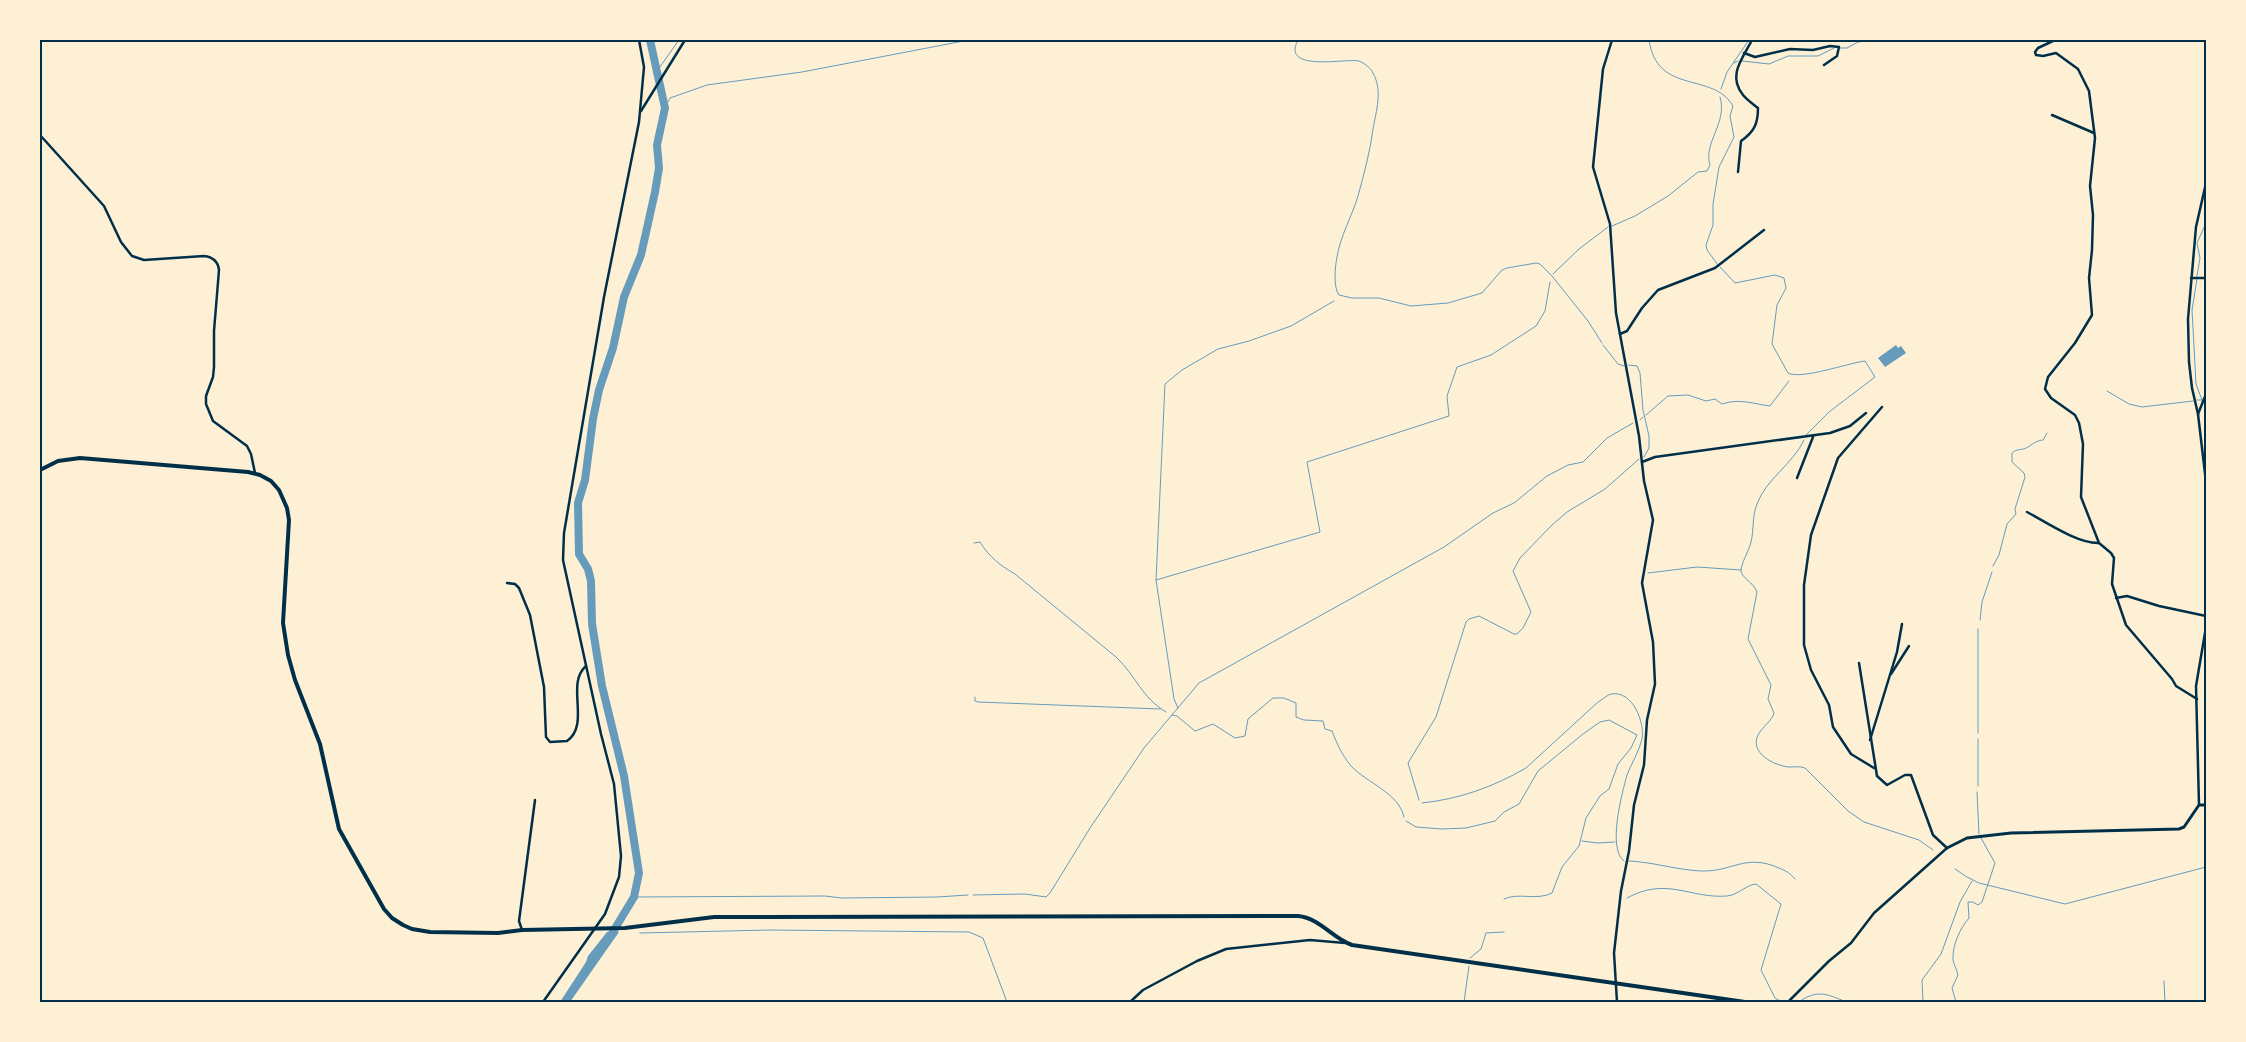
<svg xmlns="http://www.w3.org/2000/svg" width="2246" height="1042" font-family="'PT Sans',sans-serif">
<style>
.water{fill:#669bbc}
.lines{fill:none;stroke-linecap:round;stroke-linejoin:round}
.stream{stroke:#669bbc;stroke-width:1}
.river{stroke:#669bbc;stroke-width:8}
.minor{stroke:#003049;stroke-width:2.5}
.tertiary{stroke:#003049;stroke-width:3}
.primary{stroke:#003049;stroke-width:4}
.neatline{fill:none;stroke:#003049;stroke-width:2}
</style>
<rect width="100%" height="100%" fill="#fdf0d5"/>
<g class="water">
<polygon points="1896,345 1898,348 1901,346 1906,353 1885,367 1878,358"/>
<polygon points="607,932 619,932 570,1002 560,1002 586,962 588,956"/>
</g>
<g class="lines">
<g class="stream">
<path d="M1298,40C1280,73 1346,58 1359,61C1364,63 1371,68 1373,73C1383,91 1376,111 1373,129C1370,152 1364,174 1358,196C1352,216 1340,237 1337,257C1335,267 1333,287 1339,295L1352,298H1379L1411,306L1448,303L1482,293L1502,270L1507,268L1536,263L1540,264L1552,276L1588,321L1602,343"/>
<path d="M1649,40C1657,96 1713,71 1733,106L1730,116L1734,137L1719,167L1713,204V225L1706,245L1707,250L1718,265"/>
<polyline points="1840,48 1847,48 1858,42 1875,40"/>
<polyline points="1742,61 1769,64 1788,56 1818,56 1834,48"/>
<polyline points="1734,63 1738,61"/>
<polyline points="657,71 679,40"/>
<polyline points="1721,89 1727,72 1749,40"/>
<polyline points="665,108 670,98 707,85 802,72 969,40"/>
<path d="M1612,226L1635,216L1668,196L1698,172L1707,171L1710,165C1703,142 1728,123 1720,97"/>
<path d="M1720,267L1735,283L1775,275L1784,278L1786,288L1777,305L1772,344L1788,373C1801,380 1848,363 1865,361L1875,377L1829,412L1806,435"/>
<polyline points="1553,274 1579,249 1608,227"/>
<polyline points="2197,276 2200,258 2197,243 2206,223"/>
<polyline points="2197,279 2192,310 2196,384 2202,400 2197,400"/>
<polyline points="1603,345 1618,364 1624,366"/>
<polyline points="1628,365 1637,366 1640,373 1643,410 1649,436 1649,448 1644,457"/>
<polyline points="2107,391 2129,404 2142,407 2193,401"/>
<polyline points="2205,404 2206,405"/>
<path d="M1646,415L1668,396L1688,395L1706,401L1715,399L1722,404C1739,398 1754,404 1770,406L1789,381"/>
<polyline points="1640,420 1643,417"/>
<path d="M1804,440C1793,464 1766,479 1757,504C1752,516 1754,530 1751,542C1749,551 1741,563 1741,571C1741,577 1754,583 1757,592L1748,639L1771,685L1768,699L1774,713C1772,721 1762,727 1758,735C1749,753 1775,766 1789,767C1795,767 1800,766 1805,768L1848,811L1864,822L1919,840L1933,850"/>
<path d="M974,543L980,542C989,557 1001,566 1015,574L1116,657C1137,677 1141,697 1166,712"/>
<path d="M1993,566L1999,555L2007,524L2016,514L2015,509L2025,477L2024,473L2012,462V453C2017,448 2022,451 2028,447C2034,443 2036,441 2043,440L2047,433"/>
<polyline points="1648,573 1697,567 1741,570"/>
<polyline points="1156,580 1320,532 1307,462 1449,416 1447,396 1457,367 1491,355 1536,326 1545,311 1550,282"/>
<polyline points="1980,620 1982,602 1992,572"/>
<polyline points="975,697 975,701 978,702 1160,709"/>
<polyline points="1178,708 1174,699 1156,580 1165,384 1182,370 1218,349 1249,341 1291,326 1334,301"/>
<path d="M1172,715L1177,716L1195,731L1213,724L1235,738L1245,736L1248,719L1273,698H1284L1296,703V717L1304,720L1323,721L1325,729L1332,731C1337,744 1342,755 1351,766C1367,783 1399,793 1404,817"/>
<polyline points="1978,733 1978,629"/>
<polyline points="1978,739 1978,786"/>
<polyline points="1977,792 1979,834"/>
<polyline points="1419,800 1408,763 1436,717 1466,622 1469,619 1479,616 1514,634 1517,634 1523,628 1531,612 1513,571 1520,558 1551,526 1567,512 1605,489 1639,459"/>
<path d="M1422,803C1460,799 1493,787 1526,768L1598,702C1602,700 1607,695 1611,694C1633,690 1645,723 1642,739C1639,752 1631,764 1627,775C1622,793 1607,849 1624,861"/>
<path d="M1406,821L1416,827L1442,829L1466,828L1495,821L1504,812L1519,804L1538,771L1583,734L1600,722L1609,720L1637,735L1631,748L1618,764L1609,789L1600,796L1586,818L1579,846L1562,867L1552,893C1537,901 1519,892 1504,899"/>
<polyline points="1582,841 1597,843 1615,842"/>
<path d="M1629,861C1653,862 1677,870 1701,871C1733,872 1745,853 1779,868C1786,871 1790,873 1795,879"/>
<polyline points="1955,869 1967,877 1979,883 2065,904 2206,867"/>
<polyline points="973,895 1025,894 1046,897 1050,893 1090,828 1144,748 1199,683 1444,547 1493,513 1514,503 1547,476 1568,465 1583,462 1607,438 1633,423"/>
<polyline points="634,897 825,896 842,898 937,897 968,895"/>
<path d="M1627,898C1667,876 1690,899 1727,896C1738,895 1746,885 1756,884L1781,904L1761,970L1775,998L1782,1002"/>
<polyline points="640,933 770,930 969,932 983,938 1007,1002"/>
<polyline points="1470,958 1481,949 1486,933 1504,932"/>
<polyline points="2164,981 2165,1002"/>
<polyline points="1464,1002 1469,966"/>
<path d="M1799,1002C1816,989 1828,994 1846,1002"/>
<polyline points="1923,1002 1922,980 1941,954 1960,902 1972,881"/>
<path d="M1956,1002L1952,988L1958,975C1957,970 1954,965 1953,960C1952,946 1960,928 1969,918L1968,902H1973L1978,905L1982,902L1995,863L1981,838"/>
</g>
<polyline class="river" points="608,940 634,897 639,873 624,776 602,686 592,624 591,581 588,569 579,554 578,503 585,480 593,419 599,390 613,348 624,297 641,255 655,192 659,168 657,145 665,108 650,40"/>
<g class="minor">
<polyline points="1612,40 1603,69 1593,167 1610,224 1616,313 1639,436 1644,481 1653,520 1642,583 1653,642 1655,684 1647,720 1644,765 1634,805 1629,851 1621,891 1614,953 1617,1002"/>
<polyline points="2055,40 2038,48 2035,52 2036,55 2043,56 2056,53 2078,69 2089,91 2095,138 2090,186 2093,215 2092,250 2089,278 2092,315 2075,343 2048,377 2045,389 2051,398 2075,415 2079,423 2083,444 2081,497 2099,543 2111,553 2114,558 2112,584 2126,625 2172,679 2176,686 2197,699"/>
<polyline points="1744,53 1755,57 1790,49 1813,50 1830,46 1839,47 1837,56 1824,65"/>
<polyline points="641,111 685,40"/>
<polyline points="2052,115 2094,133"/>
<path d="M40,135L104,206L121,242L132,256L144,260L204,256C213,257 218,261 219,270L214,331V367L213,377L206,396V404L213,421L247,446L251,454L255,473"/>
<path d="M1738,172L1741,141C1754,132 1758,124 1758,108C1753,104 1747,100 1743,95C1727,75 1743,58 1752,40"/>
<polyline points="2206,183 2196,227 2188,319 2189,362 2192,388 2198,414 2206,482"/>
<polyline points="2191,278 2206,278"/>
<polyline points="1620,334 1627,331 1642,308 1658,290 1715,268 1764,230"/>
<polyline points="2198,414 2206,394"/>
<polyline points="1642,462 1655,457 1830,433 1850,426 1866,413"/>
<polyline points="1797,478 1813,437"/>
<path d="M2027,512C2046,522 2078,544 2099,543"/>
<path d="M507,583L515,584L519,588L530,615L544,687L546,737L550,742L567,741C591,724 565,684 586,666"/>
<polyline points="2116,598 2127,596 2159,606 2206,616"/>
<polyline points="1891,674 1909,646"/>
<polyline points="1870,740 1897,652 1902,624"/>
<polyline points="1874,768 1851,754 1833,727 1829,705 1811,670 1804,645 1804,585 1811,535 1838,458 1882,407"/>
<polyline points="2199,805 2196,686 2206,627"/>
<polyline points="522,930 519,921 535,800"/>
<polyline points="543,1002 605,914 619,877 621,856 614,784 601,734 563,560 564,533 604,297 639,122 644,67 639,40"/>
<polyline points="1130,1002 1143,990 1197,961 1226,949 1310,940 1345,943"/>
<polyline points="1788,1002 1829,961 1851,943 1874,913 1947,848 1933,835 1911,775 1905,775 1887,785 1877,776 1859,663"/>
</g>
<polyline class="tertiary" points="1947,848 1967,838 2011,833 2179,829 2184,827 2199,805 2206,805"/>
<path class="primary" d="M40,470L58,461L80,458L248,472L260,475L271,481L279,490L287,508L289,520L283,623L288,655L295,680L320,744L339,829L384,909L392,918L403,925L412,929L430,932L498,933L522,930L625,928L714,917L1298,916C1320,918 1332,938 1352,945L1745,1002"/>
</g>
<rect width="2246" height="1042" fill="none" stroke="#fdf0d5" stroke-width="82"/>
<rect x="41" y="41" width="2164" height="960" class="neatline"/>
</svg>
